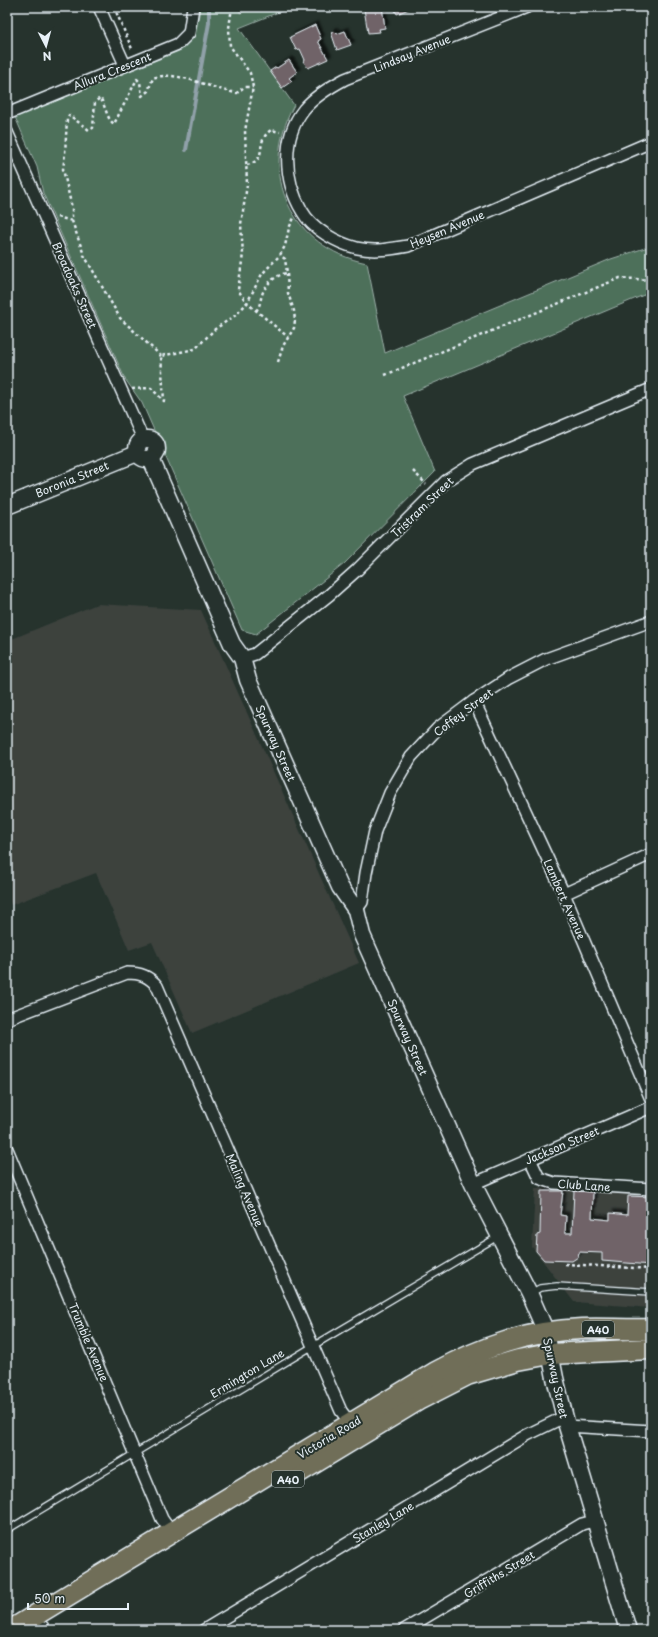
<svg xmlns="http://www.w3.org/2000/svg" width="658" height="1637" font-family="'Playpen Sans',sans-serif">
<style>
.built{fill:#3c423e}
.green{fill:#4e6f5a;stroke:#9bb0a9}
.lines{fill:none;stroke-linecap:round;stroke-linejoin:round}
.stream{stroke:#90a1a9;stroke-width:4}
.building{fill:#6f6467;stroke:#e8f1f8;filter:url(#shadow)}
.lane-casing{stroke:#e8f1f8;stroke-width:8}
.street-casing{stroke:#e8f1f8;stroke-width:14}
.secondary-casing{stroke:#e8f1f8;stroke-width:19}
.highway-casing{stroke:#e8f1f8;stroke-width:23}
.path{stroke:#e8f1f8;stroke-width:2.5;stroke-dasharray:3 3;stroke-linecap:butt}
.lane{stroke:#26332d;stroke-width:5.5}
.street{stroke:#26332d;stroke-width:11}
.secondary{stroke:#26332d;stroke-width:16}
.highway{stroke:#706e59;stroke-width:20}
.labels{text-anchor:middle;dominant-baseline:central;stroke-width:4;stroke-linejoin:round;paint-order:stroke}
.shield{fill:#26332d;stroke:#aeb8bb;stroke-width:1}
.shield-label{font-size:10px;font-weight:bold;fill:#e8f1f8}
.street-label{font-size:11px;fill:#e8f1f8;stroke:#26332d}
</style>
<defs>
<filter id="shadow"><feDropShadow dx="3.5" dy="-3.5" stdDeviation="1" flood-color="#0009"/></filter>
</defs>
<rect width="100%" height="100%" fill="#26332d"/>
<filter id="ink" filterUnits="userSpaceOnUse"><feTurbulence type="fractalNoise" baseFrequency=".025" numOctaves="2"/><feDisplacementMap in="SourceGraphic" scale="8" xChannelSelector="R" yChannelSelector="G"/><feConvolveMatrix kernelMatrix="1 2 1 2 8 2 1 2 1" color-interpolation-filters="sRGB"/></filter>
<g filter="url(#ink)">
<g class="built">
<polygon points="97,604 201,610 359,963 192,1033 152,942 129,950 96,873 11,905 7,896 7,641"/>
<polygon points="535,1188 651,1195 651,1308 574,1302 532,1247"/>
</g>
<path class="green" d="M200,7H240V13L255,7H291L239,28L294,105C257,174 291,248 367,263L385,353L611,259L651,246V292L403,396L435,472L344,564L256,634L242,630L142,403L125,379L43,193L37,167L15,117L179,51C191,40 199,24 200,7Z"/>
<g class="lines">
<polyline class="stream" points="186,150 209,23 209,7"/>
</g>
<g class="building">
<polygon points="382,7 385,28 379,29 380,32 368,33 364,9"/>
<polygon points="393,7 413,7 397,14"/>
<polygon points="315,25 321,39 318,41 328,59 308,68 303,61 305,60 300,49 296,50 290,37"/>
<polygon points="334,31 337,34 345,31 351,45 337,50 331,32"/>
<polygon points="289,60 297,72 289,78 292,81 282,88 270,71 276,67 277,68"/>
<polygon points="541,1191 563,1191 560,1215 566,1216 565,1233 572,1233 574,1191 593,1192 592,1218 610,1220 610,1213 627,1215 628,1196 651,1197 651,1265 602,1261 602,1253 579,1252 578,1257 572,1261 544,1260 536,1251 537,1235 540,1234"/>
</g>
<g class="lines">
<defs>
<g id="lane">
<polyline points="531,1293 540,1288 557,1286 651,1292"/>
<polyline points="7,1530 313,1346 499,1236"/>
</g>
<g id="street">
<polyline points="99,7 125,65"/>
<path d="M527,7L345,79C330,87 315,96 304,109C281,138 284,181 302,211C312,229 337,243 357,248C374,252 391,249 408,246L651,142"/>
<polyline points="7,114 178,44 189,33 193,7"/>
<polyline points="7,132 143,439"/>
<polyline points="242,658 255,654 329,595 357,570 446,481 473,464 651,389"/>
<polyline points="474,701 564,894 651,1099"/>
<polyline points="564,894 651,854"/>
<polyline points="356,910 362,902 366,873 375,831 390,793 411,757 438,728 474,701 509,678 546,659 651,621"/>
<path d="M7,1019L127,973C140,973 149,976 157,986L341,1411L351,1424"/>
<polyline points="7,1149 162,1519 172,1533"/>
<polyline points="530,1159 539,1178 554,1183 651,1189"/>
<polyline points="473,1184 651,1107"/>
<polyline points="567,1426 651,1431"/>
<polyline points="43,1627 44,1630"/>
<polyline points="204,1630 527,1435 564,1417"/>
<polyline points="404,1630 582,1524 594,1521"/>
</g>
<g id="secondary">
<circle cx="147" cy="449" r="10"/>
<polyline points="151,459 232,644 242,658 248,680 340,887 356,910 362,935 473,1184 529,1293 546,1332 555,1378 567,1426 628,1630"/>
<polyline points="7,506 137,453"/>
</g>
<g id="highway">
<polyline points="293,1476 420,1399 467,1375 518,1360 550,1354 651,1349"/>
<path d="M11,1630L436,1372C482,1347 528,1331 581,1329C604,1328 628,1330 651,1329"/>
</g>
</defs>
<use href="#lane" class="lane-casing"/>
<use href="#street" class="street-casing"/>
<use href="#secondary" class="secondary-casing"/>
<use href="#highway" class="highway-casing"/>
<g class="path">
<polyline points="114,7 132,49"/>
<polyline points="232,7 229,28 230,46 250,73 253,87 245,131 247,185 241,224 243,254 238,290 247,303 288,337"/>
<path d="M247,165C270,159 253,143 271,130L280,132"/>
<polyline points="57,217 72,221"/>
<path d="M256,311C261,305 260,299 263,292C268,282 276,275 287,273"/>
<path d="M161,356L120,318L84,255L72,221V208L63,169L65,154L67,119L69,115L89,130L93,128L95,102L100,98C106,106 106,118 114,124L137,79L140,82L142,96L148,91L153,78C177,69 212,90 237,93L244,87H253"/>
<polyline points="278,362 283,346 294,328 295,320 294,311 288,293 287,273 285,259 280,255"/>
<polyline points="385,375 620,278 651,280"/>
<polyline points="132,389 151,388 164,401 161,356 195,349 215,329 236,315 247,303 262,274 280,255 285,246 289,228 294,218"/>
<polyline points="413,471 426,484"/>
<polyline points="565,1264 651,1269"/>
</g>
<use href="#lane" class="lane"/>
<use href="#street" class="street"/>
<use href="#secondary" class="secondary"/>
<use href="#highway" class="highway"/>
</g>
</g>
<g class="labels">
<g class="shield">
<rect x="582" y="1321" width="32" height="16" rx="3"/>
<rect x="272" y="1471" width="32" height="16" rx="3"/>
</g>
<g class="shield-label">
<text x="598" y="1329">A40</text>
<text x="288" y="1479">A40</text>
</g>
<g class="street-label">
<text transform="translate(412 53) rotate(-22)">Lindsay Avenue</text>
<text transform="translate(112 71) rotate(-22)">Allura Crescent</text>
<text transform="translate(447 229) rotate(-23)">Heysen Avenue</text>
<text transform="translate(75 285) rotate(66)">Broadoaks Street</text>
<text transform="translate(72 479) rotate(-22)">Boronia Street</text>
<text transform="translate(422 507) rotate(-44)">Tristram Street</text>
<text transform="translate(463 712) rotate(-37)">Coffey Street</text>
<text transform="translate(276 743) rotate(66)">Spurway Street</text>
<text transform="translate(565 899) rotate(66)">Lambert Avenue</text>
<text transform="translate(408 1037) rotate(66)">Spurway Street</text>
<text transform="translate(562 1145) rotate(-23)">Jackson Street</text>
<text transform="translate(584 1185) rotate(4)">Club Lane</text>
<text transform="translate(245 1190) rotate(67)">Maling Avenue</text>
<text transform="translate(89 1342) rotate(67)">Trumble Avenue</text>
<text transform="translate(247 1373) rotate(-31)">Ermington Lane</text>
<text transform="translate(556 1378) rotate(78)">Spurway Street</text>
<text transform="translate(329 1437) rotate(-31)">Victoria Road</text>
<text transform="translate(383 1522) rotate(-31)">Stanley Lane</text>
<text transform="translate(499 1574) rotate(-31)">Griffiths Street</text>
</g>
</g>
<rect width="658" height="1637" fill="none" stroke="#26332d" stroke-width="24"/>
<rect x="12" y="12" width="634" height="1613" fill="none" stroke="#e8f1f8" stroke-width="1.5" filter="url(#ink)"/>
<g transform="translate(46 46) rotate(174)" stroke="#26332d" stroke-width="3" paint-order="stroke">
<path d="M0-3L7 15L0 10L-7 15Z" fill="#e8f1f8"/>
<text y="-6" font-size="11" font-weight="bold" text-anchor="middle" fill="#e8f1f8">N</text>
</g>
<path d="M28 1603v6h100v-6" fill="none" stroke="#e8f1f8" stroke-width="2"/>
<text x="34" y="1603" font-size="12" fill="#e8f1f8" stroke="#26332d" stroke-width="3" paint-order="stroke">50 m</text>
</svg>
